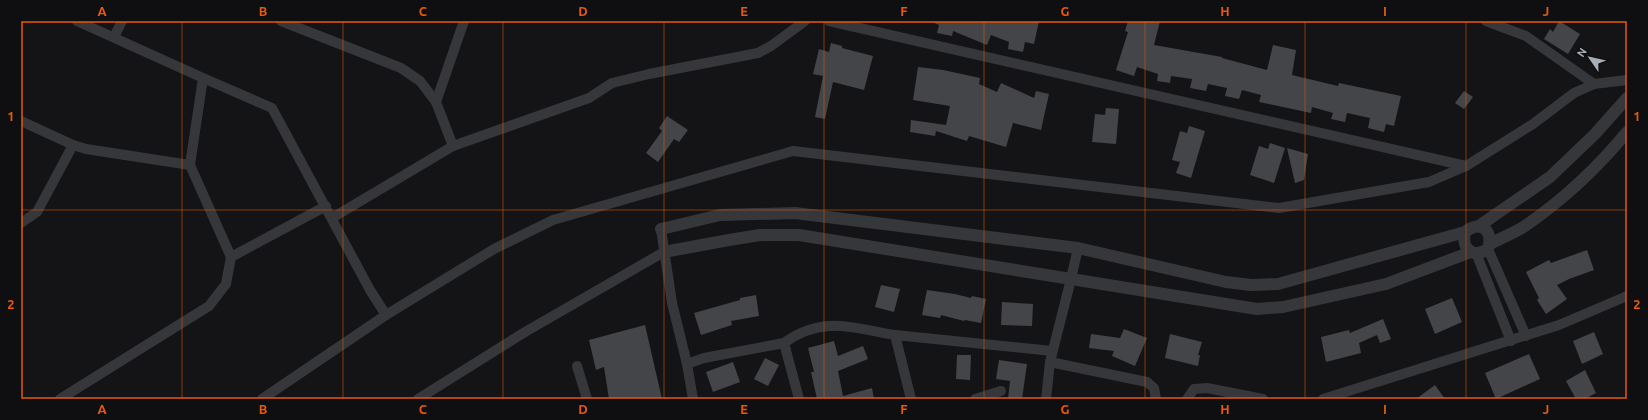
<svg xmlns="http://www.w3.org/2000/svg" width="1648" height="420" font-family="Ubuntu,sans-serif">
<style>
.building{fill:#434549}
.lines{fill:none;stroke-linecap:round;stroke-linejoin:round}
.minor{stroke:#35373a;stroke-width:10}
.tertiary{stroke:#35373a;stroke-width:12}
.grid{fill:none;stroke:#e8590c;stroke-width:1;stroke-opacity:0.55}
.neatline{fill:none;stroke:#e8590c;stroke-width:1.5}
.grid-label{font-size:13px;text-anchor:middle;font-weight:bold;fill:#e8590c}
</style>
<rect width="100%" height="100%" fill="#141416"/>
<g class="building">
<polygon points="930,21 1039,21 1034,44 1025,42 1023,52 1008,49 1009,42 991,35 987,45 953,31 952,36 937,33 939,25"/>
<polygon points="1128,21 1160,21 1154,45 1222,57 1222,58 1267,70 1273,45 1296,50 1292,75 1338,86 1339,83 1401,96 1394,126 1386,124 1384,132 1368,128 1370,118 1347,113 1345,122 1331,119 1333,113 1312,107 1311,113 1259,102 1261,95 1242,90 1239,99 1225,96 1227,88 1208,84 1206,91 1190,88 1192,79 1171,76 1170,83 1157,81 1158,74 1137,67 1134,76 1116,70 1128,32 1125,31"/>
<polygon points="1559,21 1580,34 1568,54 1544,39 1550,29 1553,32"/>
<polygon points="831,43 842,46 842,48 873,56 864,90 833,82 825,119 815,117 823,76 813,74 819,49 829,52"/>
<polygon points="918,67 943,70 980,78 979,84 997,92 1001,83 1034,98 1036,91 1049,94 1041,130 1013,123 1006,147 969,136 967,141 936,131 935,136 910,132 911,120 946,125 950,106 913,100"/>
<polygon points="1464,91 1473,97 1464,109 1455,103"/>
<polygon points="1106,108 1119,109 1116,144 1092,142 1095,114 1105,115"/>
<polygon points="667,116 688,130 679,142 674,139 658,162 646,153 662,131 659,128"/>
<polygon points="1189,126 1205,131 1191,178 1176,173 1180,162 1172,160 1180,131 1187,133"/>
<polygon points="1270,143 1285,148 1274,183 1250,175 1259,146 1268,149"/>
<polygon points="1287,148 1308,154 1304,180 1295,183"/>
<polygon points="1587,250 1594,270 1569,279 1557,285 1567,299 1546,314 1537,300 1539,298 1526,272 1549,260 1551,263"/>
<polygon points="881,285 900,289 894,312 875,307"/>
<polygon points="927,290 955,294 971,298 972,296 986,299 981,323 965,320 964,321 941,315 940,318 922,315"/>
<polygon points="756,295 759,316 731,321 732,325 701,335 694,313 740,300 740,298"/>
<polygon points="1452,298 1462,322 1435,334 1425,309"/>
<polygon points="1002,302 1033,304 1032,326 1001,325"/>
<polygon points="1383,319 1391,339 1380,343 1377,335 1359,343 1361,353 1326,362 1321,337 1349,330 1350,333"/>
<polygon points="645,325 662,399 609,399 604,367 596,370 589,340"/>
<polygon points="1124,329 1147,338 1135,366 1112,356 1114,351 1089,348 1091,334 1120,338"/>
<polygon points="1594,332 1603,354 1582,364 1573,341"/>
<polygon points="1170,334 1202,342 1198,355 1200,355 1198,366 1165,358"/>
<polygon points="834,341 838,356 863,346 868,359 838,371 843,396 872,388 874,399 817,399 811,372 814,372 808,348"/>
<polygon points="1529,354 1540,379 1496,399 1485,373"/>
<polygon points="957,355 971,355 970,380 956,379"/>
<polygon points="765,358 779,365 768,386 754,379"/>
<polygon points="999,360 1027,364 1022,399 1008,399 1010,381 996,379"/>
<polygon points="733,362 740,382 713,392 706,372"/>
<polygon points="1585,370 1596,393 1585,399 1576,399 1566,381"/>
<polygon points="1435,385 1445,399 1416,399"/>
</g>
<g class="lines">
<g class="minor">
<polyline points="77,21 203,78 190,165 231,257 326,206"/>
<polyline points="281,21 401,68 420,81 436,102"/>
<polyline points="829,21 1466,166"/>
<polyline points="1486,21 1526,36 1594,84"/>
<polyline points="114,37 122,21"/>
<polyline points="203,78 272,108 370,290 386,315"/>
<polyline points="21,121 73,145 86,149 190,165"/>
<polyline points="453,146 589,98 612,83 649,74 758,53 771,46 805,21"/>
<polyline points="332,218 453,146 436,102 464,21"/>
<polyline points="21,223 37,212 73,145"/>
<polyline points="661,229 672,303 687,364"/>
<polyline points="1078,248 1071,279 1050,362 1147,382 1154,388 1156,399"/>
<polyline points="1488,249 1526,336"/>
<polyline points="1476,253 1511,341"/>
<polyline points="784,343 799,399"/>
<polyline points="577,366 587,399"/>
<polyline points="60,399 209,306 226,284 231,257"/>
<polyline points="262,399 386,315 494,249 553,220 793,151 1279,208 1429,182 1466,166 1533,124 1574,93 1594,84 1627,80"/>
<polyline points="418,399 525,332 664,252"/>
<path d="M693,399L687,364L704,358L784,343C822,315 853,328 895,335"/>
<polyline points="911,399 895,335 1052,351"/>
<polyline points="975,399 1001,391"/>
<polyline points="1046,399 1050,362"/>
<polyline points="1187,399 1194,389 1207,388 1263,399"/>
<polyline points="1323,399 1559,325 1627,296"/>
</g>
<g class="tertiary">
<polyline points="1479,226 1550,177 1595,134 1627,98"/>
<path d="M661,229L720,215L795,213L1078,248L1226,282L1251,285L1278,284L1465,232C1481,219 1494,231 1488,249C1473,259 1461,249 1465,232"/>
<path d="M1490,244C1501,238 1514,233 1525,226C1563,200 1598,167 1627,132"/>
<polyline points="664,252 729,240 760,235 799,235 1257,309 1283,307 1386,284 1471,252"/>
</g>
</g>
<path class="grid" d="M182,21V399M343,21V399M503,21V399M664,21V399M824,21V399M984,21V399M1145,21V399M1305,21V399M1466,21V399M21,210H1627"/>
<rect width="1648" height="420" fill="none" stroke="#0f0f11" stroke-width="44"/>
<g transform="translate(1590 58) rotate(304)" stroke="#0f0f11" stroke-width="3" paint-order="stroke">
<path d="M0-3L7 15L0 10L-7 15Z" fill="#a6aeb5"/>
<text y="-6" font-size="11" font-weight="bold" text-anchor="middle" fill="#a6aeb5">N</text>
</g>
<rect x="22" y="22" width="1604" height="376" class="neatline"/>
<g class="grid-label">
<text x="102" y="16">A</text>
<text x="263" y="16">B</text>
<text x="423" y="16">C</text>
<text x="583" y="16">D</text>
<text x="744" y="16">E</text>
<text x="904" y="16">F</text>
<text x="1065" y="16">G</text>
<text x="1225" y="16">H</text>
<text x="1385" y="16">I</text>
<text x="1546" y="16">J</text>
<text x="11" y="121">1</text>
<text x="1637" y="121">1</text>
<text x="11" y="309">2</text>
<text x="1637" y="309">2</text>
<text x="102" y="414">A</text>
<text x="263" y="414">B</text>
<text x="423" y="414">C</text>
<text x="583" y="414">D</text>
<text x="744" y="414">E</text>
<text x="904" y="414">F</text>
<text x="1065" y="414">G</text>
<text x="1225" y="414">H</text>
<text x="1385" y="414">I</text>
<text x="1546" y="414">J</text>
</g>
</svg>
